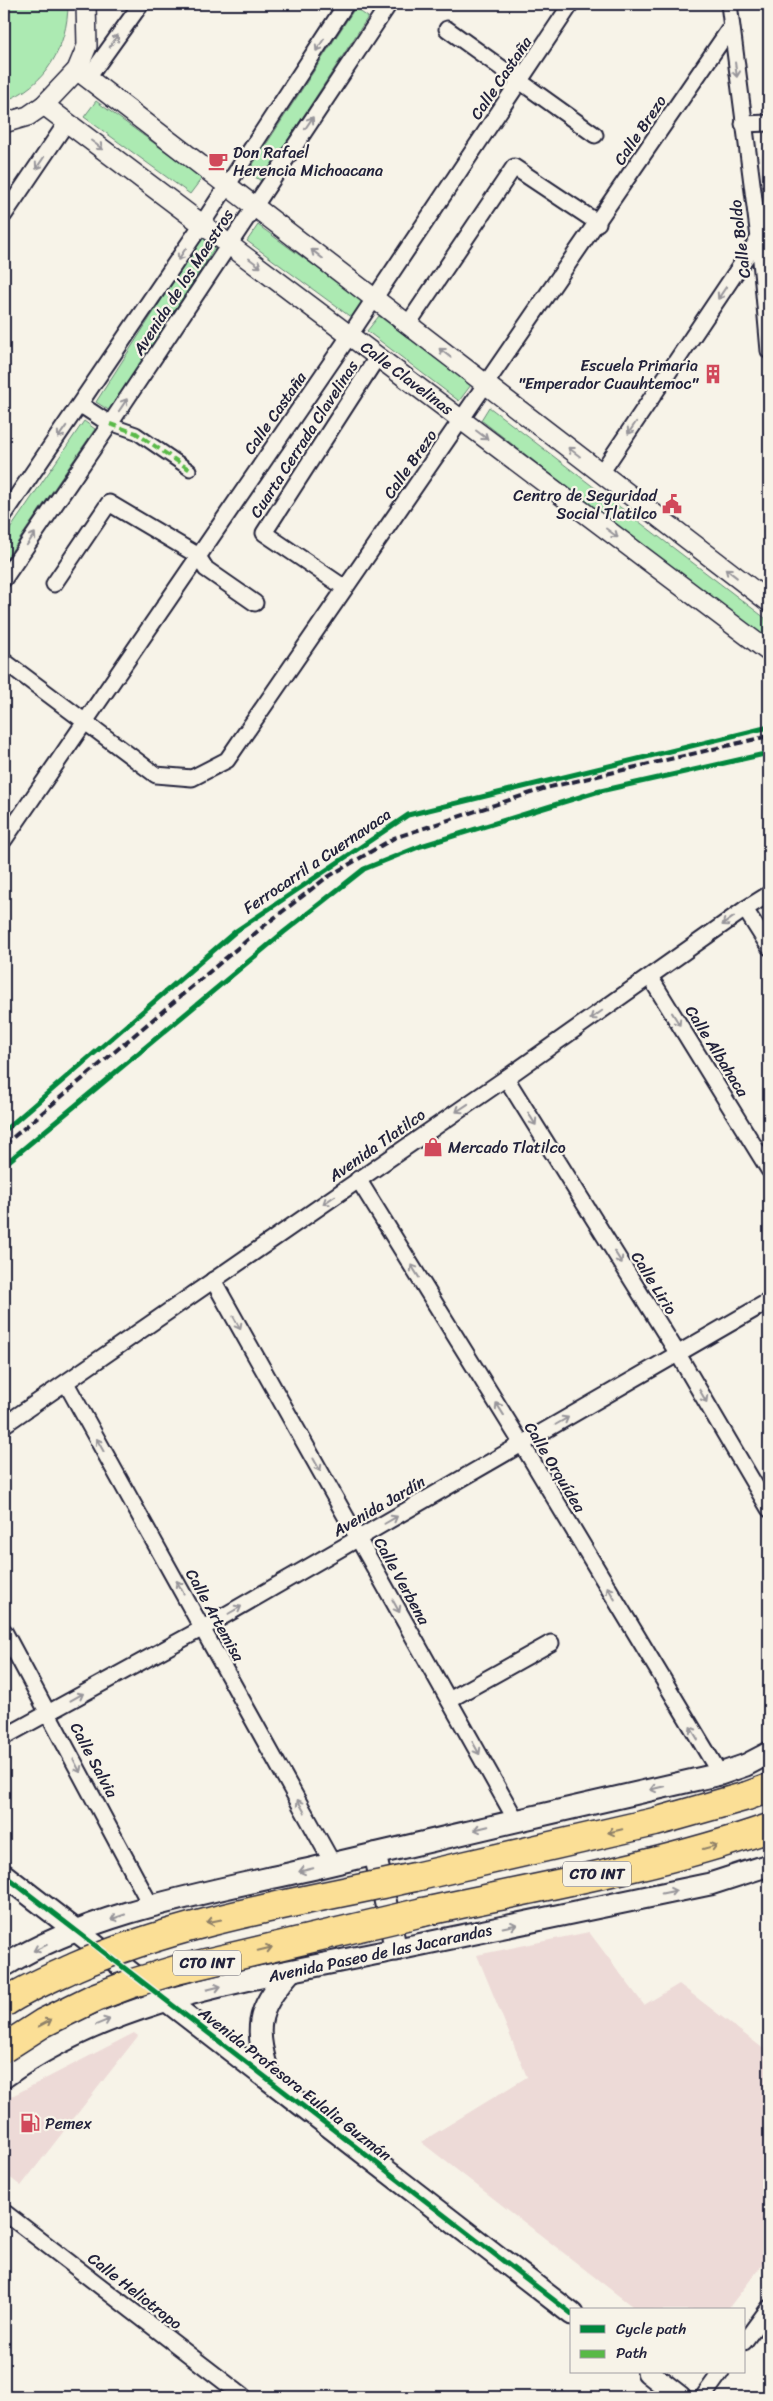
<svg xmlns="http://www.w3.org/2000/svg" width="773" height="2401" font-family="Sriracha,sans-serif">
<style>
.built{fill:#eddad7}
.green{fill:#aceab2;stroke:#678676}
.lines{fill:none;stroke-linecap:round;stroke-linejoin:round}
.pedestrian-casing{stroke:#22223b;stroke-width:15}
.minor-casing{stroke:#22223b;stroke-width:19}
.tertiary-casing{stroke:#22223b;stroke-width:22}
.secondary-casing{stroke:#22223b;stroke-width:25}
.motorway-casing{stroke:#22223b;stroke-width:31}
.pedestrian{stroke:#f7f3e8;stroke-width:11}
.minor{stroke:#f7f3e8;stroke-width:15}
.tertiary{stroke:#f7f3e8;stroke-width:19}
.secondary{stroke:#f7f3e8;stroke-width:21}
.motorway{stroke:#fbdf96;stroke-width:28}
.rail{stroke:#22223b;stroke-width:4;stroke-dasharray:8 4;stroke-linecap:butt}
.motorway-bridge-casing{stroke:#22223b;stroke-width:31;stroke-linecap:butt}
.motorway-bridge{stroke:#fbdf96;stroke-width:28}
.quiet{stroke:#58b947;stroke-width:4;stroke-dasharray:8 4;stroke-linecap:butt}
.cycleway-casing{stroke:#f7f3e8;stroke-width:8}
.cycleway{stroke:#00873e;stroke-width:5}
.oneway{stroke:#97959a}
.oneway2{stroke:#8e8068}
.labels{text-anchor:middle;dominant-baseline:central;stroke-width:4.5;stroke-linejoin:round;paint-order:stroke}
.shield{fill:#f7f3e8;stroke:#62616f;stroke-width:1}
.shield-label{font-size:15px;font-weight:bold;fill:#22223b}
.street-label{font-size:16px;fill:#22223b;stroke:#f7f3e8}
.poi-label{font-size:16px;fill:#22223b;stroke:#f7f3e8;text-anchor:start}
</style>
<rect width="100%" height="100%" fill="#f7f3e8"/>
<filter id="ink" filterUnits="userSpaceOnUse"><feTurbulence type="fractalNoise" baseFrequency=".02" numOctaves="2"/><feDisplacementMap in="SourceGraphic" scale="10" xChannelSelector="R" yChannelSelector="G"/><feConvolveMatrix kernelMatrix="1 2 1 2 8 2 1 2 1" color-interpolation-filters="sRGB"/></filter>
<g filter="url(#ink)">
<g class="built">
<polygon points="589,1932 644,2005 679,1984 769,2053 769,2256 727,2310 637,2310 421,2142 527,2077 477,1955"/>
<polygon points="134,2033 138,2036 21,2186 4,2173 4,2104 12,2096"/>
</g>
<g class="green">
<path d="M4,4H68C68,46 45,87 4,101Z"/>
<polygon points="355,8 368,17 261,181 248,172"/>
<polygon points="96,101 202,178 190,194 84,117"/>
<polygon points="258,225 364,302 352,318 247,241"/>
<polygon points="202,237 216,246 110,411 96,402"/>
<polygon points="379,316 471,385 459,401 367,331"/>
<polygon points="489,407 765,618 769,644 481,420"/>
<polygon points="84,421 95,429 4,562 4,538"/>
</g>
<g class="lines">
<defs>
<polyline id="pedestrian" points="110,424 136,433 190,470"/>
<g id="minor">
<polyline points="729,4 759,238 769,351"/>
<polyline points="447,29 595,135"/>
<polyline points="88,78 141,4"/>
<polyline points="743,124 769,123"/>
<polyline points="4,215 67,122"/>
<polyline points="408,324 514,167 598,223"/>
<polyline points="81,405 110,424"/>
<polyline points="601,473 759,238"/>
<polyline points="4,515 202,224 346,4"/>
<polyline points="4,579 110,424 389,4"/>
<polyline points="54,584 109,503 197,555 206,569 255,603"/>
<polyline points="345,588 264,533 378,356"/>
<polyline points="4,661 156,775 192,778 227,760 731,27"/>
<polyline points="4,840 350,335 571,4"/>
<polyline points="745,909 769,947"/>
<polyline points="650,977 769,1170"/>
<polyline points="506,1078 678,1354 769,1509"/>
<polyline points="358,1179 522,1444 720,1774"/>
<polyline points="213,1280 516,1820"/>
<polyline points="66,1383 333,1864"/>
<polyline points="4,1425 506,1078 745,909 769,894"/>
<polyline points="4,1631 151,1906"/>
<polyline points="449,1700 551,1643"/>
<polyline points="4,1737 203,1628 769,1301"/>
<polyline points="4,2212 244,2397"/>
<polyline points="744,2342 769,2308"/>
<polyline points="703,2397 721,2372"/>
</g>
<g id="tertiary">
<polyline points="77,70 769,602"/>
<polyline points="44,105 769,652"/>
<polyline points="4,123 28,116 44,105 77,70 87,46 86,4"/>
</g>
<g id="secondary">
<polyline points="375,1854 396,1950"/>
<polyline points="4,1875 572,2314"/>
<path d="M4,1966C94,1910 217,1891 319,1867C453,1836 586,1804 720,1774L746,1765L769,1753"/>
<path d="M4,2077C114,1997 254,1979 384,1952C493,1930 601,1906 710,1884L769,1865"/>
<path d="M270,2080C255,2028 254,2013 290,1972"/>
<polyline points="648,2372 680,2397"/>
</g>
<g id="motorway">
<polyline points="415,1877 655,1822 747,1796 769,1788"/>
<path d="M423,1912C539,1887 657,1867 769,1828"/>
</g>
</defs>
<use href="#pedestrian" class="pedestrian-casing"/>
<use href="#minor" class="minor-casing"/>
<use href="#tertiary" class="tertiary-casing"/>
<use href="#secondary" class="secondary-casing"/>
<use href="#motorway" class="motorway-casing"/>
<use href="#pedestrian" class="pedestrian"/>
<use href="#minor" class="minor"/>
<use href="#tertiary" class="tertiary"/>
<use href="#secondary" class="secondary"/>
<use href="#motorway" class="motorway"/>
<polyline class="rail" points="4,1145 265,925 326,878 394,838 546,788 769,736"/>
<defs>
<g id="motorway-bridge">
<path d="M4,2003C26,1988 51,1978 75,1967C183,1920 301,1902 415,1877"/>
<polyline points="4,2048 43,2023 96,1997 133,1983 176,1970 423,1912"/>
</g>
</defs>
<use href="#motorway-bridge" class="motorway-bridge-casing"/>
<use href="#motorway-bridge" class="motorway-bridge"/>
<polyline class="quiet" points="110,424 136,433 190,470"/>
<defs>
<g id="cycleway">
<polyline points="4,1131 236,931 408,815 769,727"/>
<polyline points="4,1165 284,932 364,869 421,846 596,792 769,753"/>
<polyline points="4,1875 572,2314"/>
</g>
</defs>
<use href="#cycleway" class="cycleway-casing"/>
<use href="#cycleway" class="cycleway"/>
</g>
<defs><path id="oneway-shaft" d="M-6 0H5M1.5-3L5.5 0L1.5 3" fill="none" stroke-width="1.6" stroke-linecap="round" stroke-linejoin="round" transform="scale(1.25)"/></defs>
<g class="oneway">
<use href="#oneway-shaft" transform="translate(114 41) rotate(-55)"/>
<use href="#oneway-shaft" transform="translate(320 45) rotate(123)"/>
<use href="#oneway-shaft" transform="translate(736 70) rotate(83)"/>
<use href="#oneway-shaft" transform="translate(309 123) rotate(-56)"/>
<use href="#oneway-shaft" transform="translate(97 145) rotate(37)"/>
<use href="#oneway-shaft" transform="translate(40 163) rotate(124)"/>
<use href="#oneway-shaft" transform="translate(182 254) rotate(124)"/>
<use href="#oneway-shaft" transform="translate(317 254) rotate(-142)"/>
<use href="#oneway-shaft" transform="translate(255 263) rotate(37)"/>
<use href="#oneway-shaft" transform="translate(722 293) rotate(124)"/>
<use href="#oneway-shaft" transform="translate(445 353) rotate(-142)"/>
<use href="#oneway-shaft" transform="translate(123 405) rotate(-56)"/>
<use href="#oneway-shaft" transform="translate(632 428) rotate(124)"/>
<use href="#oneway-shaft" transform="translate(62 432) rotate(125)"/>
<use href="#oneway-shaft" transform="translate(482 435) rotate(37)"/>
<use href="#oneway-shaft" transform="translate(574 452) rotate(-143)"/>
<use href="#oneway-shaft" transform="translate(612 533) rotate(37)"/>
<use href="#oneway-shaft" transform="translate(31 539) rotate(-56)"/>
<use href="#oneway-shaft" transform="translate(731 573) rotate(-142)"/>
<use href="#oneway-shaft" transform="translate(728 921) rotate(144)"/>
<use href="#oneway-shaft" transform="translate(596 1015) rotate(145)"/>
<use href="#oneway-shaft" transform="translate(676 1019) rotate(58)"/>
<use href="#oneway-shaft" transform="translate(462 1108) rotate(146)"/>
<use href="#oneway-shaft" transform="translate(532 1119) rotate(58)"/>
<use href="#oneway-shaft" transform="translate(329 1200) rotate(145)"/>
<use href="#oneway-shaft" transform="translate(618 1257) rotate(58)"/>
<use href="#oneway-shaft" transform="translate(415 1271) rotate(-122)"/>
<use href="#oneway-shaft" transform="translate(237 1323) rotate(61)"/>
<use href="#oneway-shaft" transform="translate(703 1396) rotate(60)"/>
<use href="#oneway-shaft" transform="translate(500 1409) rotate(-122)"/>
<use href="#oneway-shaft" transform="translate(562 1421) rotate(-30)"/>
<use href="#oneway-shaft" transform="translate(100 1445) rotate(-119)"/>
<use href="#oneway-shaft" transform="translate(317 1465) rotate(61)"/>
<use href="#oneway-shaft" transform="translate(391 1520) rotate(-30)"/>
<use href="#oneway-shaft" transform="translate(180 1587) rotate(-119)"/>
<use href="#oneway-shaft" transform="translate(611 1593) rotate(-121)"/>
<use href="#oneway-shaft" transform="translate(396 1606) rotate(61)"/>
<use href="#oneway-shaft" transform="translate(235 1610) rotate(-30)"/>
<use href="#oneway-shaft" transform="translate(77 1697) rotate(-29)"/>
<use href="#oneway-shaft" transform="translate(694 1733) rotate(-121)"/>
<use href="#oneway-shaft" transform="translate(476 1748) rotate(61)"/>
<use href="#oneway-shaft" transform="translate(77 1766) rotate(62)"/>
<use href="#oneway-shaft" transform="translate(657 1788) rotate(167)"/>
<use href="#oneway-shaft" transform="translate(301 1806) rotate(-119)"/>
<use href="#oneway-shaft" transform="translate(481 1828) rotate(167)"/>
<use href="#oneway-shaft" transform="translate(306 1870) rotate(167)"/>
<use href="#oneway-shaft" transform="translate(669 1892) rotate(-12)"/>
<use href="#oneway-shaft" transform="translate(118 1917) rotate(161)"/>
<use href="#oneway-shaft" transform="translate(510 1926) rotate(-12)"/>
<use href="#oneway-shaft" transform="translate(40 1948) rotate(156)"/>
<use href="#oneway-shaft" transform="translate(214 1988) rotate(-13)"/>
<use href="#oneway-shaft" transform="translate(103 2022) rotate(-22)"/>
</g>
<g class="oneway2">
<use href="#oneway-shaft" transform="translate(615 1831) rotate(167)"/>
<use href="#oneway-shaft" transform="translate(710 1847) rotate(-15)"/>
<use href="#oneway-shaft" transform="translate(214 1921) rotate(168)"/>
<use href="#oneway-shaft" transform="translate(265 1949) rotate(-13)"/>
<use href="#oneway-shaft" transform="translate(45 2023) rotate(-28)"/>
</g>
</g>
<defs>
<symbol id="cafe-bare" viewBox="-9 -9 18 18"><path d="M-5.5-4.5H6V0H3Q3 3.5 0 3.5H-2.5Q-5.5 3.5-5.5 0ZM3-3.2v2h1.7v-2ZM-6 4.5H4V6H-6Z" fill="#d1495b" stroke="#f7f3e8" stroke-width="2.5" paint-order="stroke"/></symbol>
<symbol id="building-bare" viewBox="-9 -9 18 18"><path d="M-4-6H4V6H1V3H-1V6H-4ZM-2.5-4.3h1.7v1.8h-1.7ZM.8-4.3h1.7v1.8H.8ZM-2.5-1h1.7V.8h-1.7ZM.8-1h1.7V.8H.8Z" fill="#d1495b" stroke="#f7f3e8" stroke-width="2.5" paint-order="stroke"/></symbol>
<symbol id="civic-bare" viewBox="-9 -9 18 18"><path d="M-.6-6.5H3V-4.5H.6V-3L4-1V1h2V6H-6V1h2V-1L-.6-3ZM-1.2 2.5V6h2.4V2.5Z" fill="#d1495b" stroke="#f7f3e8" stroke-width="2.5" paint-order="stroke"/></symbol>
<symbol id="shop-bare" viewBox="-9 -9 18 18"><path d="M-5-2.5h2.3a2.7 3.5 0 0 1 5.4 0H5L5.5 6h-11ZM-1.5-2.5h3a1.5 2.3 0 0 0-3 0Z" fill="#d1495b" stroke="#f7f3e8" stroke-width="2.5" paint-order="stroke"/></symbol>
<symbol id="fuel-bare" viewBox="-9 -9 18 18"><path d="M-5.5-6h7V0h2V4h1.3V-2.5L3-4.5l.8-.8L6-3V5H2.5V1h-1V6h-7ZM-4.2-4.7v3.2H.2V-4.7Z" fill="#d1495b" stroke="#f7f3e8" stroke-width="2.5" paint-order="stroke"/></symbol>
</defs>
<g fill-rule="evenodd">
<use href="#cafe-bare" x="204" y="147" width="28" height="28"/>
<use href="#building-bare" x="699" y="360" width="28" height="28"/>
<use href="#civic-bare" x="658" y="490" width="28" height="28"/>
<use href="#shop-bare" x="419" y="1133" width="28" height="28"/>
<use href="#fuel-bare" x="16" y="2109" width="28" height="28"/>
</g>
<g class="labels">
<g class="shield">
<rect x="563" y="1861.5" width="68" height="25" rx="4"/>
<rect x="173" y="1950.5" width="68" height="25" rx="4"/>
</g>
<g class="shield-label">
<text x="597" y="1874">CTO INT</text>
<text x="207" y="1963">CTO INT</text>
</g>
<g class="street-label">
<text transform="translate(501 78) rotate(-56)">Calle Castaña</text>
<text transform="translate(640 130) rotate(-56)">Calle Brezo</text>
<text transform="translate(740 239) rotate(-97)">Calle Boldo</text>
<text transform="translate(183 282) rotate(-57)">Avenida de los Maestros</text>
<text transform="translate(407 378) rotate(37)">Calle Clavelinas</text>
<text transform="translate(275 413) rotate(-55)">Calle Castaña</text>
<text transform="translate(304 439) rotate(-57)">Cuarta Cerrada Clavelinas</text>
<text transform="translate(410 464) rotate(-55)">Calle Brezo</text>
<text transform="translate(317 861) rotate(-34)">Ferrocarril a Cuernavaca</text>
<text transform="translate(717 1051) rotate(58)">Calle Albahaca</text>
<text transform="translate(377 1145) rotate(-35)">Avenida Tlatilco</text>
<text transform="translate(654 1283) rotate(58)">Calle Lirio</text>
<text transform="translate(555 1467) rotate(59)">Calle Orquídea</text>
<text transform="translate(379 1506) rotate(-30)">Avenida Jardín</text>
<text transform="translate(402 1581) rotate(61)">Calle Verbena</text>
<text transform="translate(215 1615) rotate(61)">Calle Artemisa</text>
<text transform="translate(94 1760) rotate(62)">Calle Salvia</text>
<text transform="translate(380 1953) rotate(-12)">Avenida Paseo de las Jacarandas</text>
<text transform="translate(295 2084) rotate(38)">Avenida Profesora Eulalia Guzmán</text>
<text transform="translate(135 2291) rotate(38)">Calle Heliotropo</text>
</g>
<g class="poi-label">
<text x="233" y="152">Don Rafael<tspan x="233" dy="18">Herencia Michoacana</tspan></text>
<text x="698" y="365" text-anchor="end">Escuela Primaria<tspan x="698" dy="18">"Emperador Cuauhtemoc"</tspan></text>
<text x="657" y="495" text-anchor="end">Centro de Seguridad<tspan x="657" dy="18">Social Tlatilco</tspan></text>
<text x="448" y="1147">Mercado Tlatilco</text>
<text x="45" y="2123">Pemex</text>
</g>
</g>
<rect width="773" height="2401" fill="none" stroke="#f7f3e8" stroke-width="20"/>
<rect x="10" y="10" width="753" height="2381" fill="none" stroke="#22223b" stroke-width="2" filter="url(#ink)"/>
<rect x="570" y="2308" width="175" height="65" fill="#f7f3e8" stroke="#a29fa3"/>
<rect x="580" y="2325" width="25" height="8" fill="#00873e" stroke="#a29fa3"/>
<text x="616" y="2334" font-size="15" fill="#22223b">Cycle path</text>
<rect x="580" y="2350" width="25" height="8" fill="#58b947" stroke="#a29fa3"/>
<text x="616" y="2358" font-size="15" fill="#22223b">Path</text>
</svg>
